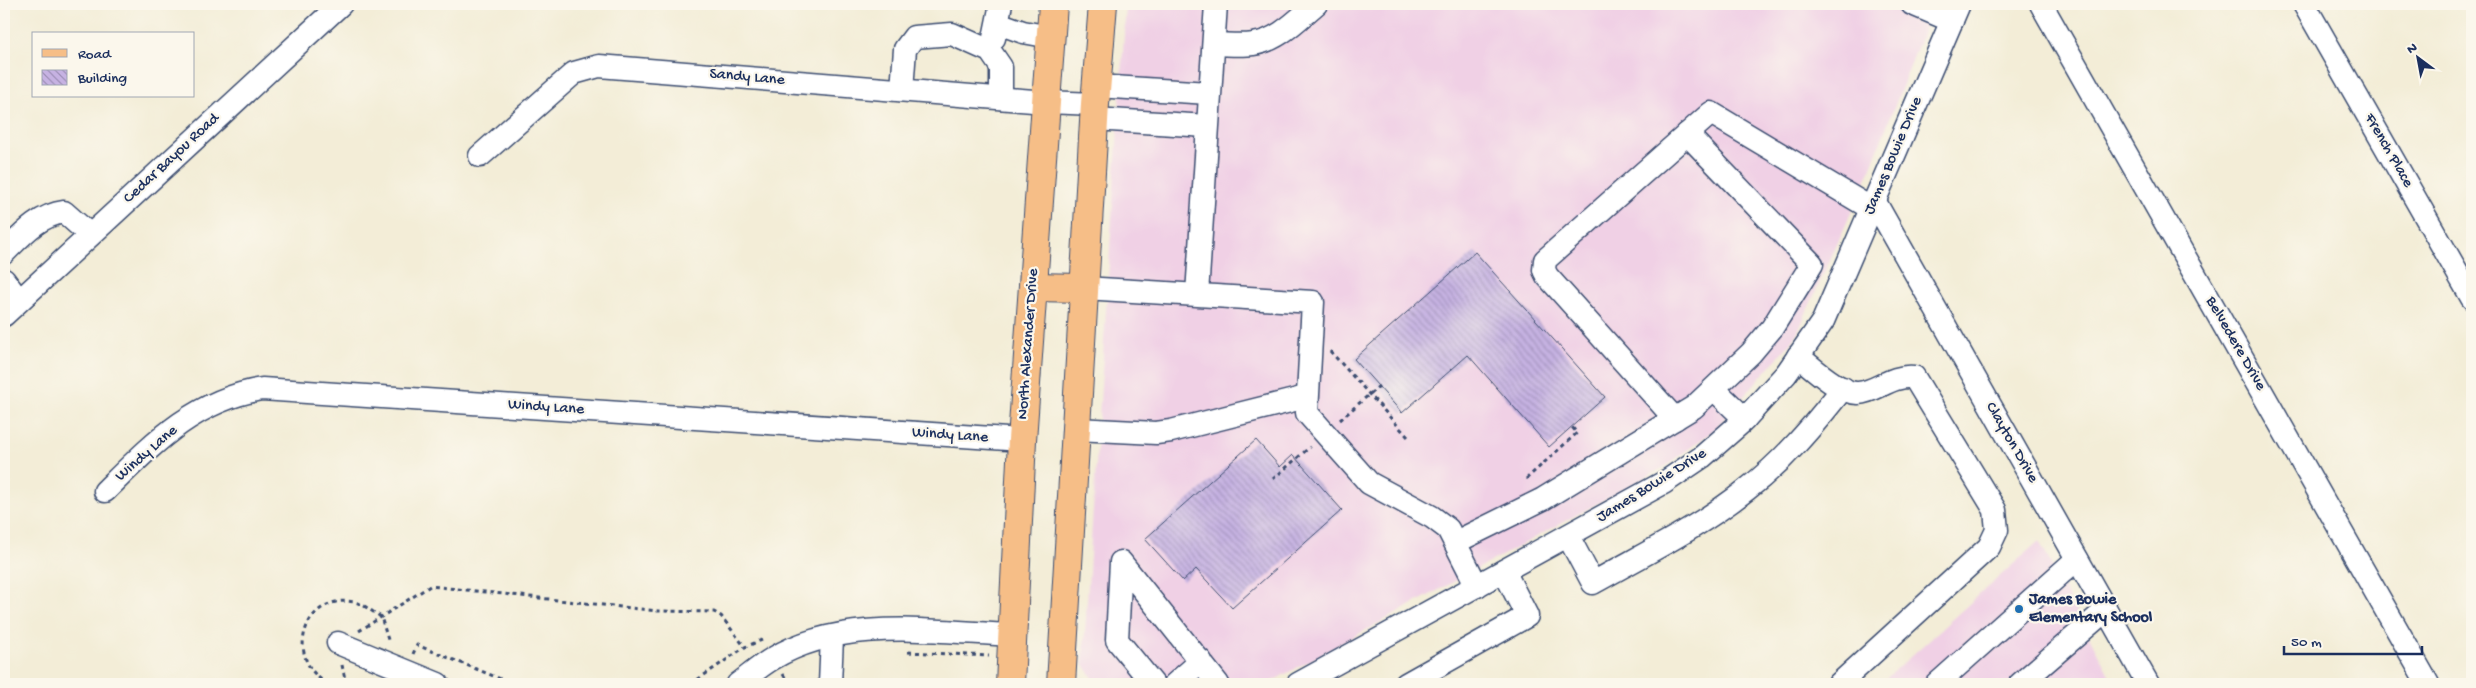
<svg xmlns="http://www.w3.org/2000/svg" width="2476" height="688" font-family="'Gochi Hand',sans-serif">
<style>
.built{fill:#f0d0e5}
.building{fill:url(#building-back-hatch)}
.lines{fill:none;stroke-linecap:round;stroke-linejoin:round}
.minor-casing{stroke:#3b4c70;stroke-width:25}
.major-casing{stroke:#3b4c70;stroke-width:30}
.path{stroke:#3b4c70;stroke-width:3;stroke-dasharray:4 4;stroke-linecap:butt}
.minor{stroke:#fff;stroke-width:22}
.major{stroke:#f6be87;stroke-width:28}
.poi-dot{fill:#1f6fb2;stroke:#fbf7ec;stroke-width:2}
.labels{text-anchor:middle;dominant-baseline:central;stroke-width:4.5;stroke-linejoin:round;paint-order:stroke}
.street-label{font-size:16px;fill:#1b2f5e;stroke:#fbf7ec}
.poi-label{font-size:16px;font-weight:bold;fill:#1b2f5e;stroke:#fbf7ec;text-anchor:start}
</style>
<defs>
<pattern id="building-back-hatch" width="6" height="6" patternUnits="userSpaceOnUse" patternTransform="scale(1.25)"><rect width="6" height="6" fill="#c6b2e2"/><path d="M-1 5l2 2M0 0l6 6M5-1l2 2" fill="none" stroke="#a091ba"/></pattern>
</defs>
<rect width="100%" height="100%" fill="#fbf7ec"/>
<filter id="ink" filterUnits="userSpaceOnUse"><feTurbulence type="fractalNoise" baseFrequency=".02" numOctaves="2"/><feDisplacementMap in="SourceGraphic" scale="10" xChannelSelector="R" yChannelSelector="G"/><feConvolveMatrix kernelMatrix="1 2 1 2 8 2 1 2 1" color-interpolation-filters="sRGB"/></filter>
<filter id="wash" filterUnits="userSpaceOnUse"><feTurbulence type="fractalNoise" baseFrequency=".0096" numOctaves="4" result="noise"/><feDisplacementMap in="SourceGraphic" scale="20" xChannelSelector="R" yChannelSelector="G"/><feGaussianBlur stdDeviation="1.12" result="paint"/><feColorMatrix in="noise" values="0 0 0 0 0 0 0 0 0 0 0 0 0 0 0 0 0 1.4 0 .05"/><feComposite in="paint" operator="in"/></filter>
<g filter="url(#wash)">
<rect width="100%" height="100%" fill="#f3edd7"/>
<g class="built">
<polygon points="1126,4 1934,4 1868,175 1795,338 1714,430 1666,466 1267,684 1097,684 1083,663"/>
<polygon points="2039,541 2114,684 1880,684"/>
</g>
<g id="blocks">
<g class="building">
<polygon points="1475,252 1605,397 1549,447 1468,355 1402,413 1354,359"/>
<polygon points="1256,440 1280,467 1293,455 1342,510 1232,608 1196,569 1183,581 1145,539"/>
</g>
</g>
</g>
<g filter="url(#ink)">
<use href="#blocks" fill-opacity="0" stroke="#3b4c70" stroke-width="1"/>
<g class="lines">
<defs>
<g id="minor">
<polyline points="1912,4 1952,21"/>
<polyline points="2041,4 2428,684"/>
<polyline points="2304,4 2472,298"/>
<polyline points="998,23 1023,32 1051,37"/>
<polyline points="994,38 1001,4"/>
<path d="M1214,44C1226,44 1241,46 1253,44C1278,41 1298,19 1316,4"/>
<polyline points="1096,86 1209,93"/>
<polyline points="902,90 905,49 914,37 952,34 990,51 1001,67 1001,98"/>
<polyline points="1094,119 1207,126"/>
<polyline points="480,156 574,73 599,66 1046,102 1095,104"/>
<polyline points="1875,202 2148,684"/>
<path d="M4,253C21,236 39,215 64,212L90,235"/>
<polyline points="4,280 19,300"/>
<polyline points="1084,288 1313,302 1307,413 1369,483 1432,517 1448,529 1477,586"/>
<polyline points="1197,294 1216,4"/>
<polyline points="4,315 341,4"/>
<path d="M1798,356C1812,367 1840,394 1858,393C1877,392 1890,375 1914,377L1995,510L1997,530L1989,547L1839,684"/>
<polyline points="1715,390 1745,419"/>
<polyline points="1675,419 1547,276 1544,270 1545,260 1711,113 1872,209"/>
<polyline points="1076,429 1156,433 1171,431 1306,397"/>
<path d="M105,491C152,445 194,400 262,389L1022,440"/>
<path d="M1568,536L1593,583C1644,554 1700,527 1746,490C1784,461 1814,425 1843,388"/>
<polyline points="1456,542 1543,499 1694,407 1751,353 1772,328 1812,264 1687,134"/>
<polyline points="338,643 438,684"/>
<path d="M738,684C749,676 760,666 772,659C843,616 935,632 1013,635"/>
<polyline points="830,684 832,637"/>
<polyline points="1153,684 1117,640 1121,562 1218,684"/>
<polyline points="1175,684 1201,661"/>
<polyline points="1298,684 1665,482 1702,457 1742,422 1786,374 1823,321 1959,4"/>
<polyline points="1406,684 1527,616 1504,571"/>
<polyline points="1937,684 2077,559"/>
<polyline points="2020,684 2106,610"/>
</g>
<g id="major">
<polyline points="1033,287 1084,288"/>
<polyline points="1010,684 1022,440 1053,4"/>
<polyline points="1061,684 1095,104 1103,4"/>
</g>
</defs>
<use href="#minor" class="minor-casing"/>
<use href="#major" class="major-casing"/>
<g class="path">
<polyline points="1330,351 1408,437"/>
<polyline points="1340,420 1379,386"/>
<polyline points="1273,479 1310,447"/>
<polyline points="1526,479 1577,433 1572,427"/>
<polyline points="359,631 430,586 658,611 714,612 721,616 745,647"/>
<polyline points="908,652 989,656"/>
<polyline points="413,654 417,645 513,684"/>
<polyline points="342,665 346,684"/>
<polyline points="783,674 789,684"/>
<path d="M328,684C281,658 306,589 358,603C366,606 374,613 381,617L389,643"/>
<polyline points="360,684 373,678"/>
<polyline points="691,684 745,647 762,640"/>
</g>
<use href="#minor" class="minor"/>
<use href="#major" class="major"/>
</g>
</g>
<circle class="poi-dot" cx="2019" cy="609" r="5"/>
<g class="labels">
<g class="street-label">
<text transform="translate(747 78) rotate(5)">Sandy Lane</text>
<text transform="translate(2388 151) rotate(60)">French Place</text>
<text transform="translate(1894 156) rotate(-67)">James Bowie Drive</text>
<text transform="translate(172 159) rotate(-43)">Cedar Bayou Road</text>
<text transform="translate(1029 344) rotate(-86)">North Alexander Drive</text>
<text transform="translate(2235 344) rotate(60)">Belvedere Drive</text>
<text transform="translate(546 408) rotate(4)">Windy Lane</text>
<text transform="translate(950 436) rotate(4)">Windy Lane</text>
<text transform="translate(2011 443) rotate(60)">Clayton Drive</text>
<text transform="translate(147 454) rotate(-41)">Windy Lane</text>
<text transform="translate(1652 486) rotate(-32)">James Bowie Drive</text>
</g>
<g class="poi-label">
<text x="2029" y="600">James Bowie<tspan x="2029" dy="18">Elementary School</tspan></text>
</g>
</g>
<rect width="2476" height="688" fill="none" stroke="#fbf7ec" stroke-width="20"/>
<rect x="32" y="32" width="162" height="65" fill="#fbf7ec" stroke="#a1a7b3"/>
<rect x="42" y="49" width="25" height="8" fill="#f6be87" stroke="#a1a7b3"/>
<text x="78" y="58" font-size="15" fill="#1b2f5e">Road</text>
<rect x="42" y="70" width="25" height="15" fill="url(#building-back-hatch)" stroke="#a1a7b3"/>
<text x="78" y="82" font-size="15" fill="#1b2f5e">Building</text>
<g transform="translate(2418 58) rotate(328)" stroke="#fbf7ec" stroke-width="4" paint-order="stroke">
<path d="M0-4L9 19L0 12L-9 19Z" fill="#1b2f5e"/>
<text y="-8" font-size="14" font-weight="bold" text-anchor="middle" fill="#1b2f5e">N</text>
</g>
<path d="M2284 646v8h138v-8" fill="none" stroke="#1b2f5e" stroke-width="2.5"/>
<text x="2291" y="646" font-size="15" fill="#1b2f5e" stroke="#fbf7ec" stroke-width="4" paint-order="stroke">50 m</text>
</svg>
